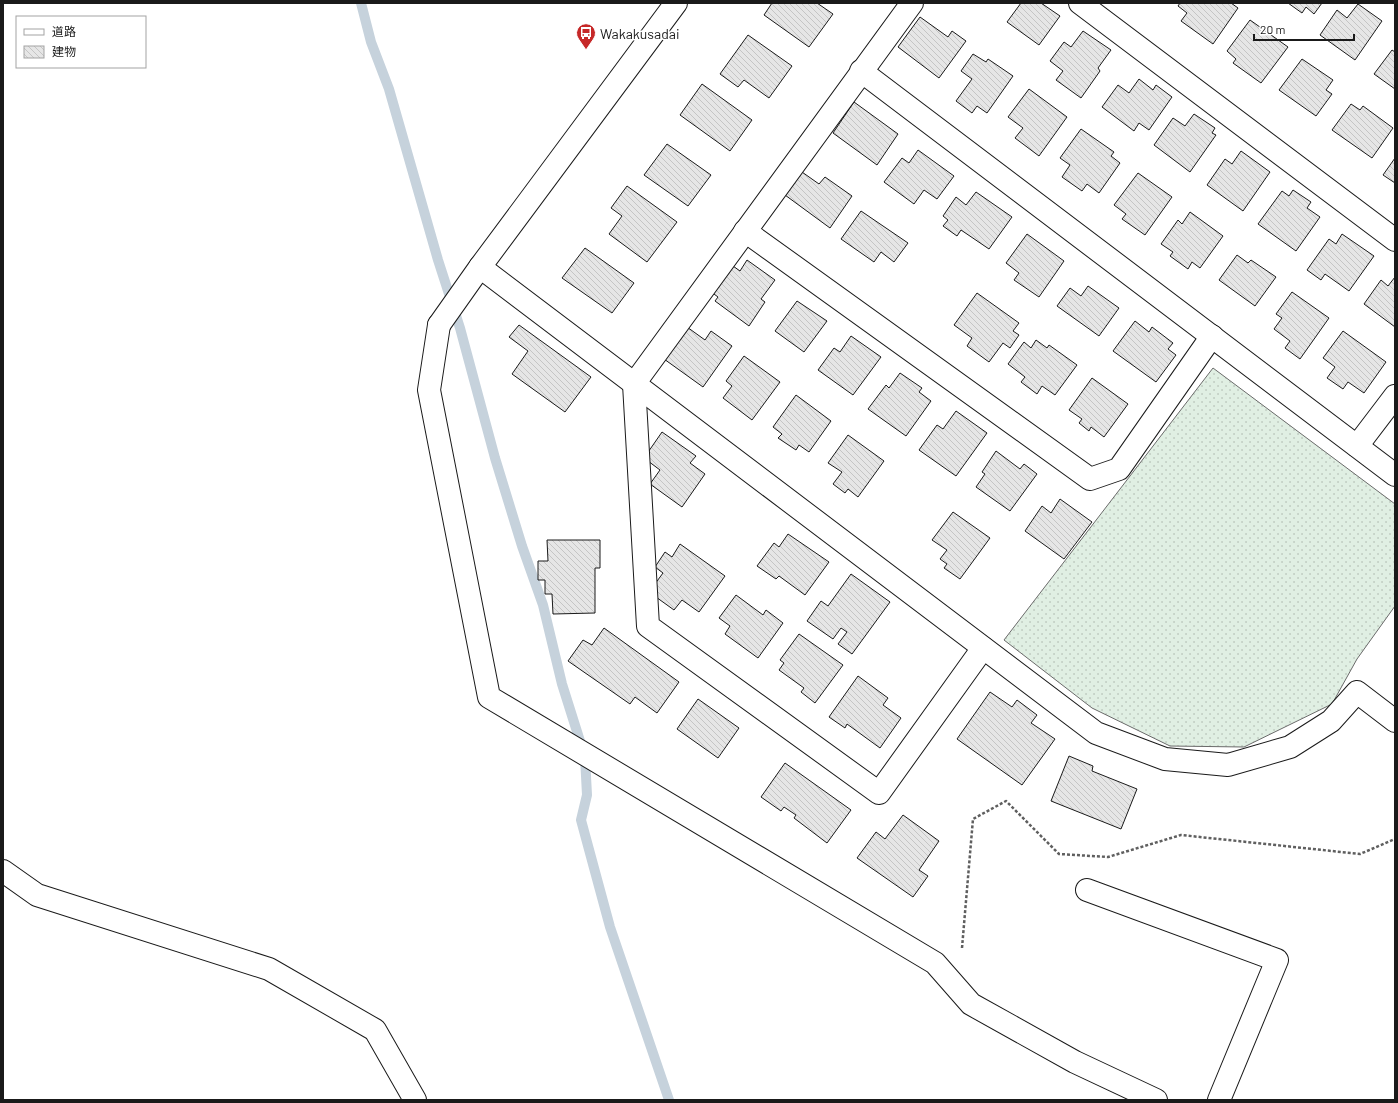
<svg xmlns="http://www.w3.org/2000/svg" width="1398" height="1103" font-family="Barlow,'Noto Sans JP',sans-serif">
<style>
.grass{fill:url(#grass-dots);stroke:#6a6a6a}
.lines{fill:none;stroke-linecap:round;stroke-linejoin:round}
.stream{stroke:#c6d2dc;stroke-width:10}
.building{fill:url(#building-back-hatch);stroke:#1a1a1a}
.street-casing{stroke:#1a1a1a;stroke-width:24}
.secondary-casing{stroke:#1a1a1a;stroke-width:24}
.path{stroke:#5f5f5f;stroke-width:2.5;stroke-dasharray:3 2;stroke-linecap:butt}
.street{stroke:#fff;stroke-width:22}
.secondary{stroke:#fff;stroke-width:22}
.labels{text-anchor:middle;dominant-baseline:central;stroke-width:3;stroke-linejoin:round;paint-order:stroke}
.poi-label{font-size:14px;fill:#1a1a1a;stroke:#fff;text-anchor:start}
</style>
<defs>
<pattern id="grass-dots" width="8" height="8" patternUnits="userSpaceOnUse"><rect width="8" height="8" fill="#e0efe3"/><path d="M2 2h.1M6 6h.1" fill="none" stroke="#c0ccc2" stroke-width="1.8" stroke-linecap="round"/></pattern>
<pattern id="building-back-hatch" width="6" height="6" patternUnits="userSpaceOnUse"><rect width="6" height="6" fill="#e6e6e6"/><path d="M-1 5l2 2M0 0l6 6M5-1l2 2" fill="none" stroke="#c5c5c5"/></pattern>
</defs>
<rect width="100%" height="100%" fill="#fff"/>
<polygon class="grass" points="1213,368 1395,504 1395,606 1357,659 1332,704 1244,747 1170,746 1092,708 1004,640"/>
<g class="lines">
<polyline class="stream" points="361,3 371,42 389,89 438,260 460,328 495,458 522,546 543,605 562,684 585,757 587,795 581,820 610,927 669,1100"/>
</g>
<g class="building">
<polygon points="772,3 817,3 833,14 809,47 764,15"/>
<polygon points="1021,3 1041,3 1060,16 1039,45 1007,22"/>
<polygon points="1180,3 1231,3 1238,8 1213,44 1181,21 1187,13 1178,6"/>
<polygon points="1288,3 1322,3 1314,14 1306,7 1302,13"/>
<polygon points="1358,4 1382,21 1355,60 1320,35 1337,10 1347,18"/>
<polygon points="920,17 948,37 952,31 966,41 939,78 898,47"/>
<polygon points="1250,20 1288,47 1261,83 1233,63 1236,59 1227,51"/>
<polygon points="1083,31 1111,50 1098,68 1100,71 1081,98 1056,80 1063,71 1050,61 1064,42 1071,47"/>
<polygon points="748,35 792,66 769,98 744,80 738,87 720,74"/>
<polygon points="1392,50 1395,52 1395,89 1374,74"/>
<polygon points="973,54 986,62 988,59 1013,76 987,113 977,106 972,113 956,101 972,79 961,71"/>
<polygon points="1302,59 1333,80 1326,90 1332,94 1316,116 1279,90"/>
<polygon points="1139,79 1153,90 1156,85 1172,97 1149,130 1139,123 1134,131 1102,107 1118,85 1129,93"/>
<polygon points="702,84 752,120 730,151 680,115"/>
<polygon points="1029,89 1067,117 1039,156 1015,138 1023,128 1008,117"/>
<polygon points="854,102 898,134 877,165 833,133"/>
<polygon points="1351,104 1360,110 1363,106 1393,128 1372,158 1332,130"/>
<polygon points="1194,114 1215,128 1212,133 1216,135 1190,172 1154,145 1173,118 1185,126"/>
<polygon points="1081,129 1114,152 1111,156 1120,163 1099,193 1087,184 1082,191 1062,177 1070,165 1060,158"/>
<polygon points="667,144 711,175 688,206 644,175"/>
<polygon points="918,150 954,176 937,199 924,190 914,204 884,182 902,158 909,163"/>
<polygon points="1241,151 1270,172 1243,211 1207,185 1225,159 1232,164"/>
<polygon points="1395,158 1395,183 1383,175"/>
<polygon points="802,172 819,184 825,177 852,196 830,228 785,195"/>
<polygon points="1138,173 1172,197 1145,235 1122,219 1126,214 1114,205"/>
<polygon points="627,186 677,222 647,262 609,234 622,216 611,208"/>
<polygon points="1293,190 1311,202 1307,208 1320,217 1296,251 1258,224 1282,191 1289,196"/>
<polygon points="976,192 1012,217 989,249 961,230 957,236 943,226 948,220 943,216 956,197 966,205"/>
<polygon points="861,211 908,243 894,262 881,252 874,262 841,239"/>
<polygon points="1190,212 1223,236 1200,268 1192,262 1188,269 1170,256 1173,252 1161,244 1178,220 1182,224"/>
<polygon points="1027,234 1064,261 1039,297 1014,280 1019,273 1006,263"/>
<polygon points="1342,234 1374,256 1349,291 1325,274 1321,280 1307,270 1329,239 1336,244"/>
<polygon points="585,248 634,283 612,313 562,278"/>
<polygon points="1237,255 1248,263 1251,260 1276,277 1255,306 1219,280"/>
<polygon points="747,260 775,280 761,299 765,302 749,326 715,301 718,297 710,291 733,266 740,271"/>
<polygon points="1395,277 1395,327 1364,304 1381,280 1388,286"/>
<polygon points="1088,286 1119,308 1099,336 1057,306 1070,288 1081,296"/>
<polygon points="1292,292 1329,318 1300,359 1285,348 1290,341 1274,329 1282,318 1276,314"/>
<polygon points="977,293 1019,323 1013,331 1019,335 1010,348 1003,343 989,362 967,346 972,338 954,325"/>
<polygon points="797,301 827,321 804,352 775,331"/>
<polygon points="1135,321 1149,332 1152,327 1173,343 1168,349 1176,355 1156,382 1113,351"/>
<polygon points="519,325 591,377 565,412 512,374 528,351 509,337"/>
<polygon points="687,327 705,340 711,331 732,346 703,387 664,359"/>
<polygon points="1343,331 1386,362 1364,393 1348,382 1343,389 1327,378 1335,367 1323,358"/>
<polygon points="851,336 881,357 853,395 818,370 834,348 840,352"/>
<polygon points="1036,340 1047,348 1049,345 1077,365 1055,395 1042,386 1037,394 1021,382 1025,377 1008,364 1024,342 1031,348"/>
<polygon points="744,356 780,382 752,420 723,398 732,386 726,381"/>
<polygon points="900,373 922,388 919,392 931,401 906,436 868,409 886,385 889,388"/>
<polygon points="1092,378 1128,404 1104,437 1091,427 1089,431 1079,423 1082,419 1069,410"/>
<polygon points="796,395 831,421 809,452 799,445 796,450 778,438 782,434 773,427"/>
<polygon points="956,411 987,433 956,476 919,450 937,425 943,429"/>
<polygon points="662,432 696,456 690,463 705,474 682,507 650,484 660,470 644,458"/>
<polygon points="848,435 884,461 858,497 848,489 845,493 833,484 842,472 828,463"/>
<polygon points="996,451 1020,469 1024,464 1037,474 1010,511 976,487 985,474 982,472"/>
<polygon points="1060,499 1092,522 1064,559 1025,531 1042,506 1051,513"/>
<polygon points="953,512 990,538 960,579 944,568 947,564 940,559 947,550 932,540"/>
<polygon points="788,534 829,562 805,595 779,576 776,579 757,566 774,543 779,547"/>
<polygon points="547,540 600,540 600,568 595,568 595,613 553,614 552,594 545,594 545,580 538,580 538,561 548,561"/>
<polygon points="680,544 725,576 699,612 682,600 674,610 649,592 663,573 655,567 665,552 672,557"/>
<polygon points="851,574 890,602 852,654 838,644 847,632 841,628 833,639 807,621 821,601 828,606"/>
<polygon points="736,595 763,615 766,610 783,623 758,658 725,634 730,626 719,618"/>
<polygon points="604,628 679,682 657,713 635,697 630,704 568,661 583,640 592,645"/>
<polygon points="799,634 843,665 815,703 801,692 804,688 779,670 784,663 780,660"/>
<polygon points="858,676 888,698 883,705 901,718 880,748 847,724 845,728 829,717"/>
<polygon points="990,692 1012,707 1017,700 1037,715 1031,723 1055,739 1022,785 957,739"/>
<polygon points="698,699 739,728 718,758 677,729"/>
<polygon points="1069,756 1093,766 1092,771 1137,789 1121,829 1051,801"/>
<polygon points="785,763 851,810 827,843 794,818 796,815 784,807 781,811 761,797"/>
<polygon points="903,815 939,841 919,870 928,876 913,897 857,858 876,832 885,839"/>
</g>
<g class="lines">
<defs>
<g id="street">
<polyline points="912,3 634,384 648,626 879,793 983,648"/>
<polyline points="1080,3 1395,240"/>
<polyline points="861,71 1395,475"/>
<polyline points="745,231 1090,479 1119,469 1212,336"/>
<polyline points="480,267 1096,733 1165,759 1228,765 1290,747 1331,721 1357,692 1395,721"/>
<polyline points="439,325 429,390 489,697 935,963 971,1004 1075,1062 1156,1100"/>
<polyline points="1357,446 1395,396"/>
<polyline points="3,871 37,895 269,969 375,1030 415,1100"/>
<polyline points="1087,890 1277,960 1219,1100"/>
</g>
<polyline id="secondary" points="439,325 480,267 676,3"/>
</defs>
<use href="#street" class="street-casing"/>
<use href="#secondary" class="secondary-casing"/>
<polyline class="path" points="962,948 973,819 1006,801 1059,854 1108,857 1181,835 1360,854 1395,839"/>
<use href="#street" class="street"/>
<use href="#secondary" class="secondary"/>
</g>
<defs>
<symbol id="bus-pin" viewBox="-11 -11 22 30"><path d="M0 17L-7.5 6A9.5 9.5 0 1 1 7.5 6Z" fill="#c62828" stroke="#fff"/><path d="M-5-6H5V4H4V6H2V4H-2V6H-4V4H-5ZM-3.5-4V0h7V-4ZM-3.5 1.2v1.5H-2V1.2ZM2 1.2v1.5H3.5V1.2Z" fill="#fff"/></symbol>
</defs>
<g fill-rule="evenodd">
<use href="#bus-pin" x="575" y="22" width="22" height="30"/>
</g>
<g class="labels">
<g class="poi-label">
<text x="600" y="33">Wakakusadai</text>
</g>
</g>
<rect width="1398" height="1103" fill="none" stroke="#1a1a1a" stroke-width="8"/>
<rect x="16" y="16" width="130" height="52" fill="#ffffff" stroke="#a3a3a3"/>
<rect x="24" y="29" width="20" height="6" fill="#ffffff" stroke="#a3a3a3"/>
<text x="52" y="36" font-size="12" fill="#1a1a1a">道路</text>
<rect x="24" y="46" width="20" height="12" fill="url(#building-back-hatch)" stroke="#a3a3a3"/>
<text x="52" y="56" font-size="12" fill="#1a1a1a">建物</text>
<path d="M1254 34v6h100v-6" fill="none" stroke="#1a1a1a" stroke-width="2"/>
<text x="1260" y="34" font-size="12" fill="#1a1a1a" stroke="#ffffff" stroke-width="3" paint-order="stroke">20 m</text>
</svg>
